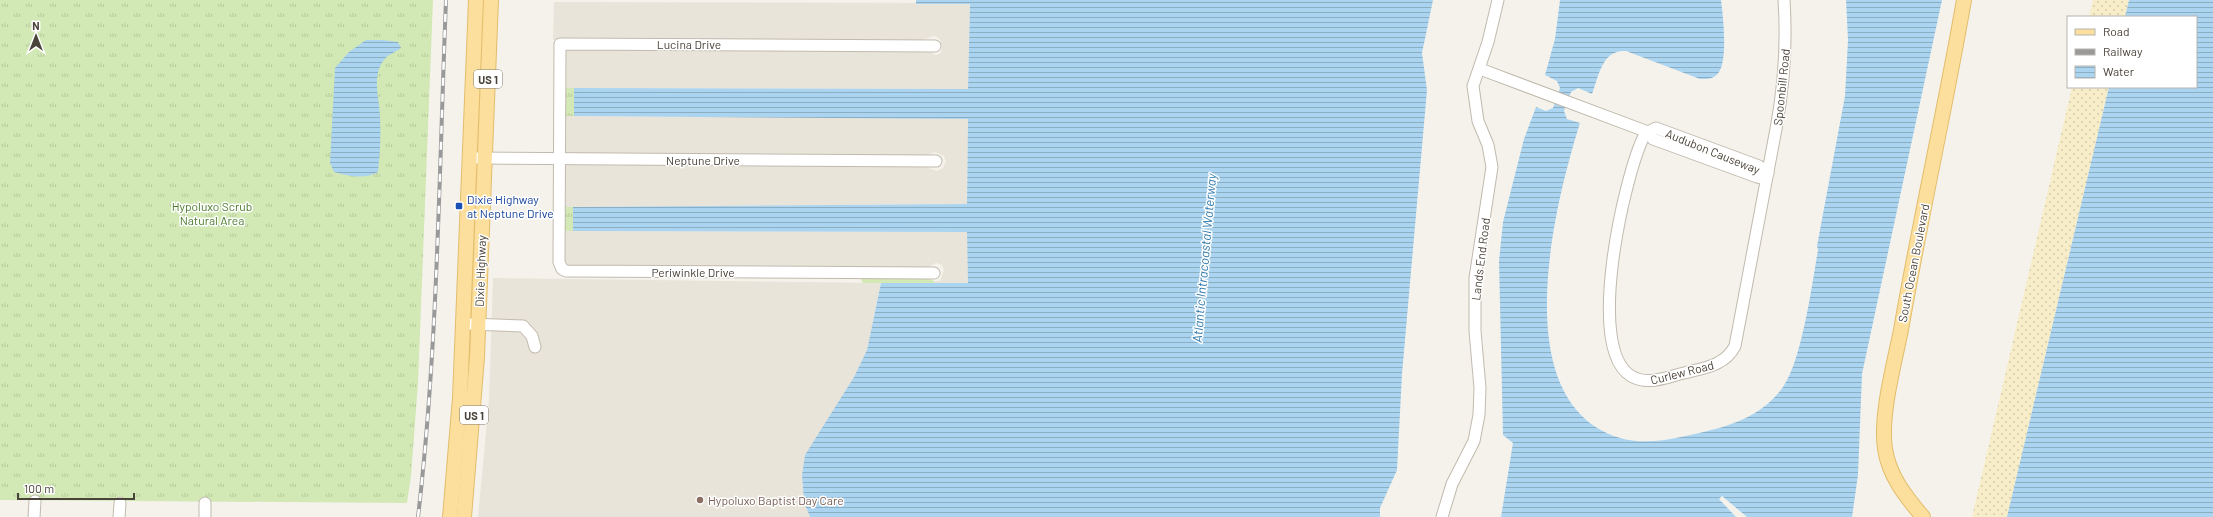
<svg xmlns="http://www.w3.org/2000/svg" width="2213" height="517" font-family="Barlow,sans-serif">
<style>
.residential{fill:#e9e4d9}
.grass{fill:url(#grass-tufts)}
.sand{fill:url(#sand-dots)}
.water{fill:url(#water-rules)}
.lines{fill:none;stroke-linecap:round;stroke-linejoin:round}
.minor-casing{stroke:#c1baae;stroke-width:13}
.major-casing{stroke:#e2bd6c;stroke-width:16}
.minor{stroke:#fff;stroke-width:11}
.major{stroke:#fcdf9d;stroke-width:14}
.rail-casing{stroke:#999;stroke-width:4}
.rail{stroke:#fff;stroke-width:2.5;stroke-dasharray:8;stroke-linecap:butt}
.transit-dot{fill:#1a4fb4;stroke:#fff;stroke-width:1.5}
.education-dot{fill:#8d6e63;stroke:#fff;stroke-width:1.5}
.labels{text-anchor:middle;dominant-baseline:central;stroke-width:3;stroke-linejoin:round;paint-order:stroke}
.shield{fill:#fff;stroke:#807b74;stroke-width:1}
.shield-label{font-size:11px;font-weight:bold;fill:#4a4339}
.street-label{font-size:12px;fill:#4a4339;stroke:#fff}
.transit-label{font-size:12px;fill:#164399;stroke:#fff;text-anchor:start}
.park-label{font-size:12px;fill:#4b7b2c;stroke:#fff}
.education-label{font-size:12px;fill:#785e54;stroke:#fff;text-anchor:start}
.water-label{font-size:13px;font-style:italic;fill:#317aad;stroke:#fff}
</style>
<defs>
<pattern id="grass-tufts" width="24" height="20" patternUnits="userSpaceOnUse"><rect width="24" height="20" fill="#d2e8b5"/><path d="M3 7l-1-3M5 7V3M7 7l1-3M15 17l-1-3M17 17v-4M19 17l1-3" fill="none" stroke="#b6c89c"/></pattern>
<pattern id="sand-dots" width="8" height="8" patternUnits="userSpaceOnUse"><rect width="8" height="8" fill="#f7edc9"/><path d="M2 2h.1M6 6h.1" fill="none" stroke="#d5ccad" stroke-width="1.8" stroke-linecap="round"/></pattern>
<pattern id="water-rules" width="6" height="5" patternUnits="userSpaceOnUse"><rect width="6" height="5" fill="#aad4f0"/><path d="M0 2.5h6" fill="none" stroke="#8caec3"/></pattern>
</defs>
<rect width="100%" height="100%" fill="#f5f2eb"/>
<g class="residential">
<polygon points="554,2 970,3 968,89 563,88 565,52 569,49 927,51 936,55 941,53 942,45 939,38 934,36 915,42 553,40"/>
<polygon points="563,116 968,118 967,204 563,207 565,164 567,163 923,166 937,171 943,168 946,162 944,156 935,152 925,156 564,154"/>
<polygon points="563,231 968,232 968,283 934,283 934,281 940,281 944,270 942,265 936,263 926,268 564,266"/>
<polygon points="493,278 881,283 867,350 854,377 805,456 802,475 804,502 810,517 478,517 489,400"/>
</g>
<g class="grass">
<polygon points="0,0 433,0 418,383 411,476 407,503 0,500"/>
<rect x="563" y="88" width="11" height="28"/>
<rect x="563" y="207" width="10" height="24"/>
<polygon points="860,277 927,278 934,281 934,283 863,283"/>
</g>
<g class="sand">
<polygon points="2093,0 2129,0 2125,17 2089,17"/>
<polygon points="2072,87 2109,87 2007,517 1972,517"/>
</g>
<g class="water">
<polygon points="916,0 1433,0 1422,53 1427,90 1402,374 1397,470 1380,508 1380,517 810,517 804,502 802,475 805,455 854,377 867,350 881,283 968,283 967,232 573,231 573,207 967,204 968,119 574,116 574,88 968,89 970,4 916,4"/>
<path d="M1560,0H1721C1723,16 1728,58 1719,72C1715,79 1707,79 1700,79L1626,51C1602,49 1599,76 1592,94L1578,88L1571,92L1564,111L1567,119L1580,123C1556,200 1513,370 1594,426C1621,444 1649,444 1681,437C1719,429 1759,421 1783,387C1802,360 1812,284 1818,250L1817,246L1845,96L1848,40L1846,0H1942L1862,374L1858,475L1852,517H1747L1722,496L1719,499L1736,517H1501L1513,443L1503,435L1499,261L1503,222L1524,139L1536,107L1546,111L1553,108L1560,88L1557,81L1545,75L1555,39Z"/>
<polygon points="2129,0 2213,0 2213,517 2007,517 2109,87 2196,87 2196,17 2125,17"/>
<path d="M366,40H383L398,42L401,48C396,52 387,55 384,60C371,76 380,100 380,117C381,136 380,154 378,172C364,180 349,176 334,172L330,163L335,68L349,52Z"/>
</g>
<g class="lines">
<defs>
<g id="minor">
<polyline points="1480,69 1648,132 1653,139 1757,177 1761,178 1768,173"/>
<polyline points="470,158 936,161"/>
<path d="M1768,173L1759,166L1656,128L1648,132L1643,138C1624,179 1585,348 1631,376C1648,386 1667,377 1684,373C1703,368 1725,366 1735,346L1776,129C1784,86 1787,44 1784,0"/>
<polyline points="934,273 566,271 562,269 559,262 560,44 935,46"/>
<polyline points="470,324 523,326 532,336 535,347"/>
<polyline points="34,517 35,501"/>
<polyline points="119,517 120,503"/>
<polyline points="205,517 205,503"/>
<polyline points="1442,517 1452,484 1474,441 1479,415 1480,388 1475,331 1475,278 1492,167 1488,145 1478,121 1473,86 1488,42 1498,0"/>
</g>
<g id="major">
<polyline points="450,517 460,398 476,0"/>
<polyline points="464,517 477,357 491,0"/>
<path d="M1923,517C1906,497 1889,476 1885,449C1880,415 1894,365 1901,330C1920,219 1945,110 1964,0"/>
</g>
</defs>
<use href="#minor" class="minor-casing"/>
<use href="#major" class="major-casing"/>
<use href="#minor" class="minor"/>
<use href="#major" class="major"/>
<defs>
<path id="rail" d="M418,517C438,346 439,172 446,0"/>
</defs>
<use href="#rail" class="rail-casing"/>
<use href="#rail" class="rail"/>
</g>
<rect class="transit-dot" x="455" y="202" width="8" height="8" rx="2"/>
<circle class="education-dot" cx="700" cy="500" r="4"/>
<g class="labels">
<g class="shield">
<rect x="474" y="70" width="28" height="18" rx="3"/>
<rect x="460" y="406" width="28" height="18" rx="3"/>
</g>
<g class="shield-label">
<text x="488" y="79">US 1</text>
<text x="474" y="415">US 1</text>
</g>
<g class="street-label">
<text x="689" y="44">Lucina Drive</text>
<text transform="translate(1781 87) rotate(-84)">Spoonbill Road</text>
<text transform="translate(1713 151) rotate(22)">Audubon Causeway</text>
<text x="703" y="160">Neptune Drive</text>
<text transform="translate(1480 259) rotate(-83)">Lands End Road</text>
<text transform="translate(1913 263) rotate(-79)">South Ocean Boulevard</text>
<text transform="translate(480 271) rotate(-88)">Dixie Highway</text>
<text x="693" y="272">Periwinkle Drive</text>
<text transform="translate(1682 372) rotate(-14)">Curlew Road</text>
</g>
<g class="transit-label">
<text x="467" y="199">Dixie Highway<tspan x="467" dy="14">at Neptune Drive</tspan></text>
</g>
<g class="park-label">
<text x="212" y="206">Hypoluxo Scrub<tspan x="212" dy="14">Natural Area</tspan></text>
</g>
<g class="education-label">
<text x="708" y="500">Hypoluxo Baptist Day Care</text>
</g>
<g class="water-label">
<text transform="translate(1204 258) rotate(-85)">Atlantic Intracoastal Waterway</text>
</g>
</g>
<rect x="2067" y="16" width="130" height="72" fill="#ffffff" stroke="#b7b4b0"/>
<rect x="2075" y="29" width="20" height="6" fill="#fcdf9d" stroke="#b7b4b0"/>
<text x="2103" y="36" font-size="12" fill="#4a4339">Road</text>
<rect x="2075" y="49" width="20" height="6" fill="#999999" stroke="#b7b4b0"/>
<text x="2103" y="56" font-size="12" fill="#4a4339">Railway</text>
<rect x="2075" y="66" width="20" height="12" fill="url(#water-rules)" stroke="#b7b4b0"/>
<text x="2103" y="76" font-size="12" fill="#4a4339">Water</text>
<g transform="translate(36 36)" stroke="#ffffff" stroke-width="3" paint-order="stroke">
<path d="M0-3L7 15L0 10L-7 15Z" fill="#4a4339"/>
<text y="-6" font-size="11" font-weight="bold" text-anchor="middle" fill="#4a4339">N</text>
</g>
<path d="M18 493v6h116v-6" fill="none" stroke="#4a4339" stroke-width="2"/>
<text x="24" y="493" font-size="12" fill="#4a4339" stroke="#ffffff" stroke-width="3" paint-order="stroke">100 m</text>
</svg>
